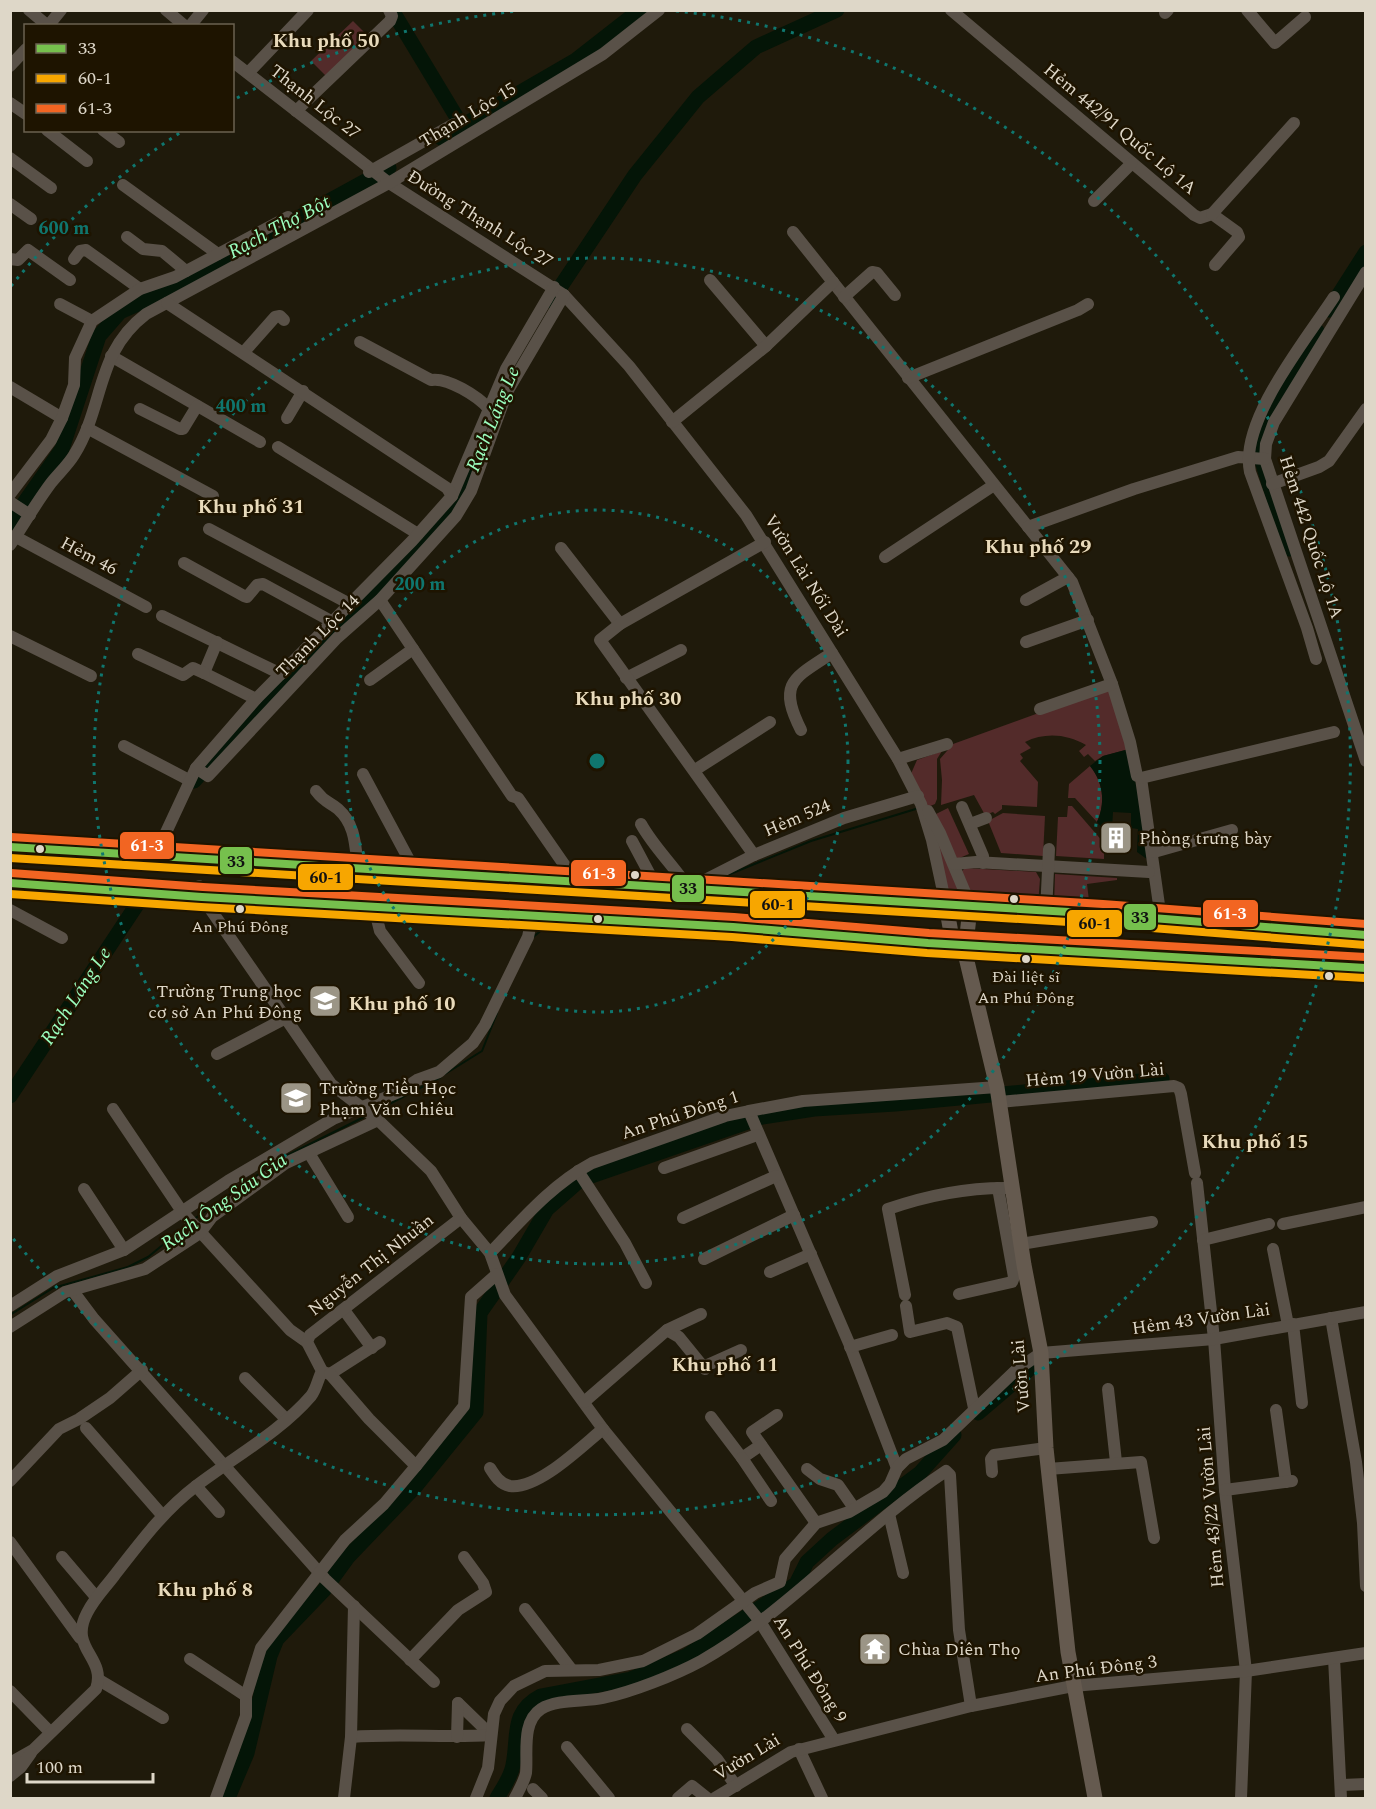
<svg xmlns="http://www.w3.org/2000/svg" width="1376" height="1809" font-family="Spectral,serif">
<style>
.green{fill:#532b2a}
.water{fill:#041507}
.lines{fill:none;stroke-linecap:round;stroke-linejoin:round}
.stream{stroke:#041507;stroke-width:2}
.river{stroke:#041507;stroke-width:15}
.minor{stroke:#595148;stroke-width:12}
.major{stroke:#655a4f;stroke-width:15}
.highway{stroke:#60564c;stroke-width:18}
.bus-1-casing{stroke:#1e1400;stroke-width:12}
.bus-2-casing{stroke:#1e1400;stroke-width:12}
.bus-3-casing{stroke:#1e1400;stroke-width:12}
.bus-1{stroke:#76c04d;stroke-width:8}
.bus-2{stroke:#f7a600;stroke-width:8}
.bus-3{stroke:#f26522;stroke-width:8}
.ring{fill:none;stroke:#0f766e;stroke-width:3;stroke-dasharray:3 6}
.bus-dot{fill:#ded7c8;stroke:#1e1400;stroke-width:2}
.labels{text-anchor:middle;dominant-baseline:central;stroke-width:5;stroke-linejoin:round;paint-order:stroke}
.bus-label{font-size:16px;fill:#ded7c8;stroke:#1e1400}
.street-label{font-size:18px;fill:#ded7c8;stroke:#1e1400}
.poi-label{font-size:18px;fill:#ded7c8;stroke:#1e1400;text-anchor:start}
.neighbourhood-label{font-size:20px;font-weight:bold;fill:#e8dabb;stroke:#1e1400}
.water-label{font-size:20px;font-style:italic;fill:#9bfebe;stroke:#1e1400}
.centre{fill:#0f766e;stroke:#1e1400;stroke-width:3}
.ring-label{font-size:18px;text-anchor:middle;font-weight:bold;fill:#0f766e;stroke:#1e1400;stroke-width:5;stroke-linejoin:round;paint-order:stroke}
.line-badge{stroke:#1e1400;stroke-width:2}
.badge-label{font-size:16px;text-anchor:middle;font-weight:bold;fill:#fff}
.pale-badge-label{font-size:16px;text-anchor:middle;font-weight:bold;fill:#111}
</style>
<rect width="100%" height="100%" fill="#1f1a0b"/>
<g class="green">
<polygon points="353,21 368,36 327,77 311,61"/>
<path d="M1110,687L1129,749L1103,756L1095,761L1088,754L1084,757L1079,751L1086,745C1067,734 1045,732 1025,742L1031,748L1020,754L1023,758L1020,761L1038,782L1037,807L1002,805V809L995,814L993,812L985,815L974,795L941,805L942,780L940,759L953,744Z"/>
<polygon points="942,751 937,759 937,799 935,804 928,807 910,776 917,760"/>
<path d="M1090,766C1103,782 1106,802 1097,822L1075,798H1068L1069,784Z"/>
<polygon points="1068,806 1072,806 1104,843 1104,859 1056,856 1058,817 1067,817"/>
<polygon points="948,808 969,854 957,859 936,814"/>
<polygon points="1003,813 1045,816 1043,856 1001,853 988,821"/>
<polygon points="933,827 962,894 948,899"/>
<polygon points="965,868 1036,872 1040,879 1038,905 974,901 961,872"/>
<polygon points="1055,874 1117,878 1117,880 1087,884 1090,909 1054,906"/>
</g>
<path class="water" d="M1129,749L1151,862L1137,852L1138,829L1131,828V813L1113,812L1112,828L1105,831L1097,822C1106,802 1103,782 1090,766L1103,756Z"/>
<g class="lines">
<g class="stream">
<polyline points="718,879 811,841 919,808"/>
<polyline points="532,938 549,924"/>
<polyline points="445,1074 482,1051 497,1013"/>
<polyline points="374,1112 441,1077"/>
<polyline points="288,1155 366,1116"/>
<polyline points="194,1219 278,1161"/>
<polyline points="10,1315 53,1288 128,1267 148,1257 187,1225"/>
</g>
<g class="river">
<polyline points="392,10 462,126"/>
<polyline points="441,138 576,60 640,10"/>
<polyline points="551,301 635,175 698,97 756,47 837,10"/>
<polyline points="1329,310 1366,252"/>
<polyline points="10,523 62,449 99,336 120,312 156,296 389,168"/>
<polyline points="1289,549 1256,441 1269,408 1317,331"/>
<polyline points="194,781 266,699 452,508 468,481 486,432"/>
<polyline points="10,1096 142,897"/>
<polyline points="978,1413 1033,1366"/>
<polyline points="228,1798 247,1753 270,1656 277,1639 324,1590 348,1557 415,1487 476,1412 480,1313 519,1257 547,1209 580,1180 762,1117 814,1109 895,1104 1162,1079"/>
<path d="M497,1798C503,1788 511,1777 513,1765C519,1736 510,1712 541,1696L631,1679L686,1656L796,1584L807,1562L832,1539L920,1473L954,1435"/>
</g>
<g class="minor">
<polyline points="29,10 48,26"/>
<polyline points="166,10 185,26"/>
<polyline points="951,10 1194,215 1200,218 1212,214 1237,232 1239,237 1215,265"/>
<polyline points="1247,10 1275,43 1305,17"/>
<polyline points="1165,13 1168,10"/>
<polyline points="48,26 61,10"/>
<polyline points="190,26 203,10"/>
<polyline points="232,61 389,183 564,295 629,366 746,515 898,759 921,804 932,840 947,910"/>
<polyline points="10,66 26,49"/>
<polyline points="248,73 308,10"/>
<polyline points="10,103 26,114"/>
<polyline points="296,111 390,21 392,16 389,10"/>
<polyline points="47,130 87,161"/>
<polyline points="103,130 119,142"/>
<polyline points="10,158 51,188"/>
<polyline points="369,172 454,124"/>
<polyline points="123,185 218,254"/>
<polyline points="1094,201 1132,163"/>
<polyline points="10,204 31,219"/>
<polyline points="1212,214 1294,123"/>
<polyline points="793,232 1072,582 1112,684 1130,742 1137,776 1141,778 1161,919"/>
<polyline points="127,237 143,249 162,251 186,271"/>
<polyline points="10,259 18,260 28,250 70,280"/>
<polyline points="74,259 80,251 86,250 140,289"/>
<polyline points="1366,272 1274,422 1266,444 1265,459 1366,761"/>
<polyline points="710,280 766,346"/>
<polyline points="844,297 872,272 877,273 895,295"/>
<polyline points="60,304 92,321"/>
<path d="M360,342L431,380C447,377 478,396 489,409"/>
<polyline points="244,352 275,317 280,316 284,320"/>
<polyline points="111,356 260,442"/>
<polyline points="908,378 1078,310 1088,304"/>
<polyline points="10,387 62,418"/>
<polyline points="140,409 180,429 183,429 197,406"/>
<polyline points="287,418 303,391"/>
<polyline points="672,422 766,346 833,282"/>
<polyline points="87,428 213,496"/>
<polyline points="278,447 418,534"/>
<polyline points="1272,484 1319,467 1329,461 1366,409"/>
<polyline points="10,494 51,440 62,418 74,385 75,358 92,321 140,289 175,277 288,217"/>
<polyline points="452,496 506,369 554,287"/>
<polyline points="10,502 30,515"/>
<polyline points="1028,527 1134,489 1238,457 1265,459"/>
<polyline points="209,529 348,603"/>
<polyline points="16,537 146,607"/>
<path d="M10,545C24,524 36,503 51,483C58,474 68,465 74,455C105,405 95,353 146,314L389,183L603,54L659,10"/>
<polyline points="561,548 620,624"/>
<polyline points="885,557 994,485"/>
<polyline points="184,563 244,596 247,597 257,585 263,584 331,621"/>
<polyline points="380,600 512,796 518,798 579,886"/>
<polyline points="1026,600 1068,577"/>
<polyline points="162,616 281,674"/>
<polyline points="10,636 91,676"/>
<polyline points="217,642 204,673 256,699"/>
<polyline points="1026,642 1088,620"/>
<polyline points="138,654 183,675 193,668 204,673"/>
<path d="M1316,659L1307,628L1250,472C1239,421 1306,340 1334,297"/>
<polyline points="626,678 681,650"/>
<polyline points="370,680 413,649"/>
<polyline points="1040,709 1112,684"/>
<path d="M801,730C777,683 794,678 832,653"/>
<polyline points="124,746 189,780"/>
<polyline points="898,759 947,744"/>
<polyline points="196,768 208,776 337,638 380,600 456,516 471,491 507,392 564,295"/>
<polyline points="695,770 770,722"/>
<polyline points="363,774 415,871"/>
<polyline points="1141,778 1334,732"/>
<path d="M316,791C325,803 330,802 338,809C356,825 355,846 358,868"/>
<polyline points="962,807 983,856 983,863"/>
<polyline points="928,811 940,833 972,909"/>
<path d="M641,824C652,844 668,860 682,879L681,887"/>
<polyline points="970,824 986,818"/>
<polyline points="632,841 656,886"/>
<polyline points="1154,852 1232,830"/>
<polyline points="754,855 600,640 620,624 765,542"/>
<polyline points="155,856 196,768 256,699 412,541 452,496 447,488 167,303"/>
<polyline points="954,864 976,862 1149,872"/>
<polyline points="199,886 202,897 331,1084 378,1120 431,1171 461,1218 490,1253 505,1295 603,1429 759,1620 834,1740"/>
<polyline points="699,888 703,881 754,855 844,818 918,796"/>
<polyline points="374,907 380,931 419,983"/>
<polyline points="10,910 62,938"/>
<polyline points="1046,912 1049,849"/>
<polyline points="217,1054 286,1018"/>
<polyline points="1000,1102 1174,1086 1179,1088 1181,1094 1195,1173"/>
<polyline points="113,1109 183,1213 290,1330 307,1342"/>
<polyline points="749,1111 849,1343 897,1468"/>
<polyline points="309,1153 348,1217"/>
<polyline points="664,1168 757,1135"/>
<polyline points="578,1171 625,1243 646,1283"/>
<polyline points="1197,1183 1214,1339 1225,1490 1246,1671 1241,1798"/>
<polyline points="84,1189 124,1250"/>
<polyline points="683,1218 776,1176"/>
<polyline points="1283,1224 1366,1207"/>
<polyline points="1203,1240 1269,1224"/>
<polyline points="1021,1244 1152,1222"/>
<polyline points="1273,1249 1288,1325"/>
<path d="M490,1253C522,1220 551,1185 592,1163L725,1116L749,1111L803,1101L997,1087"/>
<polyline points="704,1259 794,1215"/>
<polyline points="770,1272 811,1254"/>
<polyline points="73,1291 94,1319 325,1579 434,1682"/>
<polyline points="959,1294 1012,1282 1014,1277 998,1188"/>
<path d="M905,1295L888,1209C928,1195 970,1187 1012,1188"/>
<polyline points="10,1306 57,1276 124,1250 228,1181 333,1119 399,1092 417,1080 439,1072 473,1043 485,1025 528,937 534,908"/>
<polyline points="906,1306 910,1332 947,1323 957,1327 974,1408"/>
<polyline points="344,1310 372,1348"/>
<polyline points="1331,1318 1356,1462 1363,1523 1366,1586"/>
<polyline points="1293,1324 1302,1403"/>
<polyline points="10,1327 65,1292 145,1269 200,1233 212,1217 286,1163 378,1120"/>
<polyline points="667,1330 679,1337 705,1369"/>
<polyline points="850,1347 892,1335"/>
<polyline points="703,1367 741,1350"/>
<polyline points="323,1372 330,1374 380,1342"/>
<polyline points="245,1378 286,1419"/>
<polyline points="1108,1389 1116,1462"/>
<polyline points="584,1402 667,1330 701,1314"/>
<polyline points="1276,1410 1286,1482"/>
<polyline points="777,1415 752,1432 816,1523"/>
<polyline points="711,1417 742,1458 761,1445"/>
<polyline points="86,1428 162,1515"/>
<polyline points="742,1458 771,1501"/>
<polyline points="416,1466 464,1406 471,1297 497,1274"/>
<path d="M490,1468C495,1476 500,1484 510,1486C538,1490 582,1446 603,1429"/>
<polyline points="807,1469 820,1479 838,1485 854,1508"/>
<polyline points="1048,1469 1141,1462 1154,1538"/>
<polyline points="992,1472 991,1459 994,1455 1046,1448"/>
<polyline points="10,1481 59,1429 79,1419 110,1398 142,1370"/>
<polyline points="196,1486 219,1512"/>
<polyline points="1225,1490 1292,1481"/>
<polyline points="889,1514 903,1573"/>
<polyline points="10,1542 80,1638"/>
<polyline points="62,1557 96,1597"/>
<polyline points="525,1609 571,1669"/>
<polyline points="1334,1658 1341,1798"/>
<polyline points="190,1659 246,1696"/>
<polyline points="410,1660 458,1610 486,1592 483,1583 464,1557"/>
<polyline points="99,1680 163,1718"/>
<polyline points="10,1691 50,1732"/>
<polyline points="458,1703 491,1735"/>
<polyline points="687,1729 717,1759 736,1786"/>
<path d="M351,1737C398,1733 445,1738 491,1735"/>
<polyline points="457,1737 458,1703"/>
<polyline points="567,1747 609,1798"/>
<polyline points="799,1749 822,1798"/>
<path d="M10,1763L33,1750L96,1689C107,1657 68,1649 87,1613C94,1599 104,1589 114,1576C139,1544 163,1511 196,1486C234,1457 280,1432 311,1396C316,1390 318,1379 322,1371L307,1342L310,1335L461,1218"/>
<polyline points="10,1776 21,1767 31,1753"/>
<polyline points="1342,1785 1366,1784"/>
<polyline points="533,1789 542,1798"/>
<polyline points="216,1798 246,1716 246,1696 261,1648 345,1540 384,1504 416,1466 369,1419 330,1374"/>
<polyline points="344,1798 351,1737 354,1606"/>
<polyline points="476,1798 488,1768 494,1714 500,1701 514,1686 545,1671 599,1670 643,1661 697,1634 755,1593 780,1582 785,1559 816,1523 849,1512 883,1492 890,1484 897,1468 906,1459 943,1440 1015,1371 1041,1353 1214,1339 1366,1312"/>
<path d="M515,1798C519,1790 524,1782 526,1773C528,1754 521,1722 541,1709C557,1699 584,1702 603,1698C632,1692 675,1675 701,1661C791,1610 860,1528 946,1471L950,1475L959,1630L971,1706"/>
<polyline points="678,1798 692,1786 707,1798"/>
<polyline points="715,1798 791,1752 971,1706 1073,1686 1246,1671 1366,1653"/>
</g>
<g class="major">
<polyline points="948,916 951,933 965,953 997,1087 1024,1265 1041,1353 1046,1448 1068,1652 1095,1798"/>
<polyline points="965,953 969,917"/>
</g>
<g class="highway">
<polyline points="10,847 1102,914 1366,935"/>
<polyline points="10,883 202,897 733,927 928,943 1366,968"/>
</g>
<defs>
<g id="bus-1">
<polyline points="10,847 1102,914 1366,935"/>
<polyline points="10,883 202,897 733,927 928,943 1366,968"/>
</g>
<g id="bus-2">
<polyline points="10,858 1101,924 1365,945"/>
<polyline points="10,894 201,907 732,937 927,953 1365,978"/>
</g>
<g id="bus-3">
<polyline points="11,837 1103,904 1366,924"/>
<polyline points="11,873 203,887 734,917 929,933 1366,957"/>
</g>
</defs>
<use href="#bus-1" class="bus-1-casing"/>
<use href="#bus-2" class="bus-2-casing"/>
<use href="#bus-3" class="bus-3-casing"/>
<use href="#bus-1" class="bus-1"/>
<use href="#bus-2" class="bus-2"/>
<use href="#bus-3" class="bus-3"/>
</g>
<g class="ring">
<circle cx="597" cy="761" r="251"/>
<circle cx="597" cy="761" r="503"/>
<path d="M11 286A754 754 0 0 1 181 132M237 98A754 754 0 0 1 518 11M676 11A754 754 0 1 1 11 1236"/>
</g>
<defs>
<symbol id="building-square" viewBox="-11 -11 22 22"><rect x="-9" y="-9" width="18" height="18" rx="4" fill="#9b9586" stroke="#1e1400"/><path d="M-4-6H4V6H1V3H-1V6H-4ZM-2.5-4.3h1.7v1.8h-1.7ZM.8-4.3h1.7v1.8H.8ZM-2.5-1h1.7V.8h-1.7ZM.8-1h1.7V.8H.8Z" fill="#fff"/></symbol>
<symbol id="school-square" viewBox="-11 -11 22 22"><rect x="-9" y="-9" width="18" height="18" rx="4" fill="#9b9586" stroke="#1e1400"/><path d="M0-5L7-2L0 1L-7-2ZM-4 1L0 2.5L4 1V4Q0 6-4 4Z" fill="#fff"/></symbol>
<symbol id="temple-square" viewBox="-11 -11 22 22"><rect x="-9" y="-9" width="18" height="18" rx="4" fill="#9b9586" stroke="#1e1400"/><path d="M0-6L5-2H3V0L6.5 2.5H4V6H1.5V3h-3V6H-4V2.5H-6.5L-3 0V-2H-5Z" fill="#fff"/></symbol>
</defs>
<g fill-rule="evenodd">
<use href="#building-square" x="1097" y="819" width="38" height="38"/>
<use href="#school-square" x="306" y="982" width="38" height="38"/>
<use href="#school-square" x="277" y="1079" width="38" height="38"/>
<use href="#temple-square" x="856" y="1630" width="38" height="38"/>
</g>
<g class="bus-dot">
<circle cx="40" cy="849" r="5"/>
<circle cx="635" cy="875" r="5"/>
<circle cx="1014" cy="899" r="5"/>
<circle cx="240" cy="909" r="5"/>
<circle cx="598" cy="919" r="5"/>
<circle cx="1026" cy="959" r="5"/>
<circle cx="1329" cy="976" r="5"/>
</g>
<g class="labels">
<g class="bus-label">
<text x="240" y="927">An Phú Đông</text>
<text x="1026" y="977">Đài liệt sĩ<tspan x="1026" dy="21">An Phú Đông</tspan></text>
</g>
<g class="street-label">
<text transform="translate(315 102) rotate(38)">Thạnh Lộc 27</text>
<text transform="translate(468 115) rotate(-31)">Thạnh Lộc 15</text>
<text transform="translate(1120 129) rotate(40)">Hẻm 442/91 Quốc Lộ 1A</text>
<text transform="translate(480 219) rotate(32)">Đường Thạnh Lộc 27</text>
<text transform="translate(1311 537) rotate(72)">Hẻm 442 Quốc Lộ 1A</text>
<text transform="translate(89 556) rotate(28)">Hẻm 46</text>
<text transform="translate(806 576) rotate(58)">Vườn Lài Nối Dài</text>
<text transform="translate(318 636) rotate(-45)">Thạnh Lộc 14</text>
<text transform="translate(797 818) rotate(-23)">Hẻm 524</text>
<text transform="translate(1095 1075) rotate(-5)">Hẻm 19 Vườn Lài</text>
<text transform="translate(680 1115) rotate(-18)">An Phú Đông 1</text>
<text transform="translate(371 1265) rotate(-38)">Nguyễn Thị Nhuần</text>
<text transform="translate(1201 1319) rotate(-8)">Hẻm 43 Vườn Lài</text>
<text transform="translate(1021 1376) rotate(-95)">Vườn Lài</text>
<text transform="translate(1211 1507) rotate(-95)">Hẻm 43/22 Vườn Lài</text>
<text transform="translate(810 1669) rotate(58)">An Phú Đông 9</text>
<text transform="translate(1096 1669) rotate(-7)">An Phú Đông 3</text>
<text transform="translate(747 1757) rotate(-31)">Vườn Lài</text>
</g>
<g class="poi-label">
<text x="1139" y="838">Phòng trưng bày</text>
<text x="302" y="991" text-anchor="end">Trường Trung học<tspan x="302" dy="21">cơ sở An Phú Đông</tspan></text>
<text x="319" y="1088">Trường Tiểu Học<tspan x="319" dy="21">Phạm Văn Chiêu</tspan></text>
<text x="898" y="1649">Chùa Diên Thọ</text>
</g>
<g class="neighbourhood-label">
<text x="326" y="41">Khu phố 50</text>
<text x="251" y="507">Khu phố 31</text>
<text x="1038" y="547">Khu phố 29</text>
<text x="628" y="699">Khu phố 30</text>
<text x="402" y="1004">Khu phố 10</text>
<text x="1255" y="1142">Khu phố 15</text>
<text x="725" y="1365">Khu phố 11</text>
<text x="205" y="1590">Khu phố 8</text>
</g>
<g class="water-label">
<text transform="translate(279 227) rotate(-28)">Rạch Thợ Bột</text>
<text transform="translate(493 419) rotate(-68)">Rạch Láng Le</text>
<text transform="translate(76 996) rotate(-57)">Rạch Láng Le</text>
<text transform="translate(224 1202) rotate(-36)">Rạch Ông Sáu Gia</text>
</g>
</g>
<circle cx="597" cy="761" r="9" class="centre"/>
<g class="ring-label">
<text x="64" y="234">600 m</text>
<text x="241" y="412">400 m</text>
<text x="420" y="590">200 m</text>
</g>
<g class="line-badge">
<rect x="119" y="831" width="56" height="29" rx="6" fill="#f26522"/>
<rect x="219" y="846" width="34" height="29" rx="6" fill="#76c04d"/>
<rect x="570" y="859" width="57" height="28" rx="6" fill="#f26522"/>
<rect x="297" y="863" width="57" height="28" rx="6" fill="#f7a600"/>
<rect x="671" y="874" width="34" height="29" rx="6" fill="#76c04d"/>
<rect x="749" y="890" width="57" height="29" rx="6" fill="#f7a600"/>
<rect x="1202" y="899" width="57" height="29" rx="6" fill="#f26522"/>
<rect x="1123" y="903" width="34" height="28" rx="6" fill="#76c04d"/>
<rect x="1066" y="909" width="57" height="29" rx="6" fill="#f7a600"/>
</g>
<g class="badge-label">
<text x="147" y="851">61-3</text>
<text x="599" y="879">61-3</text>
<text x="1230" y="919">61-3</text>
</g>
<g class="pale-badge-label">
<text x="236" y="867">33</text>
<text x="326" y="883">60-1</text>
<text x="688" y="894">33</text>
<text x="778" y="910">60-1</text>
<text x="1140" y="923">33</text>
<text x="1095" y="929">60-1</text>
</g>
<rect width="1376" height="1809" fill="none" stroke="#ded7c8" stroke-width="24"/>
<rect x="24" y="24" width="210" height="108" fill="#1e1400" stroke="#6b6250" stroke-width="1.5"/>
<rect x="36" y="44" width="30" height="9" fill="#76c04d" stroke="#6b6250" stroke-width="1.5"/>
<text x="78" y="54" font-size="18" fill="#ded7c8">33</text>
<rect x="36" y="74" width="30" height="9" fill="#f7a600" stroke="#6b6250" stroke-width="1.5"/>
<text x="78" y="84" font-size="18" fill="#ded7c8">60-1</text>
<rect x="36" y="104" width="30" height="9" fill="#f26522" stroke="#6b6250" stroke-width="1.5"/>
<text x="78" y="114" font-size="18" fill="#ded7c8">61-3</text>
<path d="M27 1773v9h126v-9" fill="none" stroke="#ded7c8" stroke-width="3"/>
<text x="36" y="1773" font-size="18" fill="#ded7c8" stroke="#1e1400" stroke-width="4.5" paint-order="stroke">100 m</text>
</svg>
